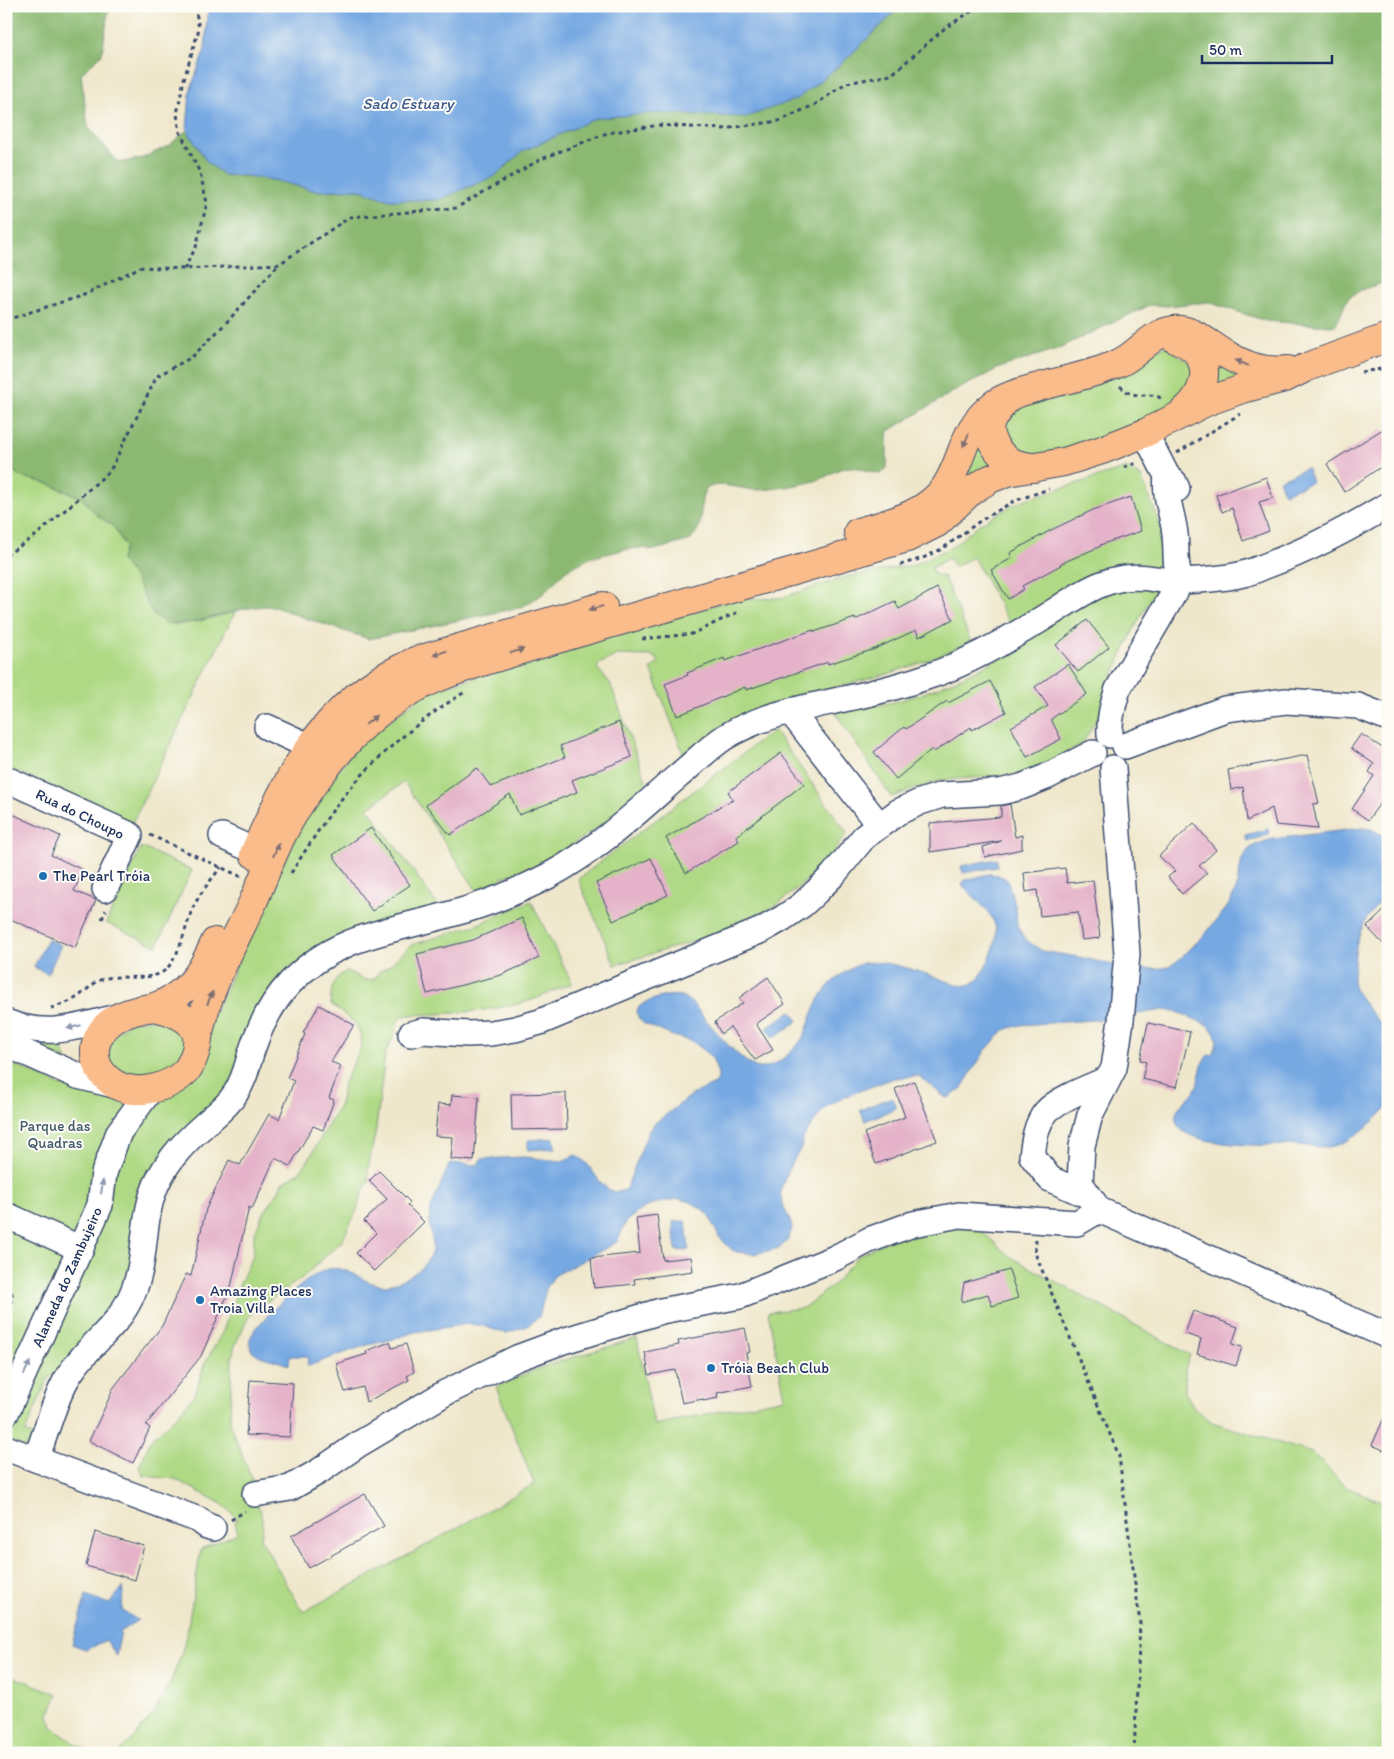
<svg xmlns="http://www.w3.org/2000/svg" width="1394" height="1759" font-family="Itim,sans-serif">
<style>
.green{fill:#afd984;stroke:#658471}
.forest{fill:#8bb972;stroke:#537468}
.water{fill:#76a8e2;stroke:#486ca0}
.building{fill:#e5b3c9}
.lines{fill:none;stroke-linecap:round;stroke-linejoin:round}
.minor-casing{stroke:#3b4b6e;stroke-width:28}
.major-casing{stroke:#3b4b6e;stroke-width:30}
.path{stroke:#3b4b6e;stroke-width:3;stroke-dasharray:4 4;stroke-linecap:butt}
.minor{stroke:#fff;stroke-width:25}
.major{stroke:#f9bc8a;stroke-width:28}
.oneway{fill:#7f6e72}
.oneway2{fill:#8d97ae}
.poi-dot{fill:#1f6fb2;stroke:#fdfcf7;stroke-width:2}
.labels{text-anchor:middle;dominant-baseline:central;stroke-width:4;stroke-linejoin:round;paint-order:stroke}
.street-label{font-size:15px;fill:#1b2f5e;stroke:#fdfcf7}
.poi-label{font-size:15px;fill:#1b2f5e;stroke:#fdfcf7;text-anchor:start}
.park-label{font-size:15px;fill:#405a68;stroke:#fdfcf7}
.water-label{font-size:16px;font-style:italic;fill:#3b598c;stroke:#fdfcf7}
</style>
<rect width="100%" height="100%" fill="#fdfcf7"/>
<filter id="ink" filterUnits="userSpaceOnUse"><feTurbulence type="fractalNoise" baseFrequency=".02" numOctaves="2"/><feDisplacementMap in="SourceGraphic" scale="10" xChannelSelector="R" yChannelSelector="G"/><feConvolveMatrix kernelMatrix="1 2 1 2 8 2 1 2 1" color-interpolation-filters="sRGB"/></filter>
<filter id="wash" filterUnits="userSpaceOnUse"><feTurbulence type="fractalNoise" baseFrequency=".0096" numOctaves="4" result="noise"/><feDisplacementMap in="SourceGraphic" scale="20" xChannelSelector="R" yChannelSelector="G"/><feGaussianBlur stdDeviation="1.12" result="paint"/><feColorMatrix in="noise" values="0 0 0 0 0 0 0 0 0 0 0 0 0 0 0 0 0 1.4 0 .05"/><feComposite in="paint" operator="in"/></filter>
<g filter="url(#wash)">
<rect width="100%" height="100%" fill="#efe7cb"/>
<g class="green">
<polygon points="1200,340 1263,376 1217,385"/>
<polygon points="1166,346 1197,368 1186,397 1105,438 1043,455 1008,451 999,426 1007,410"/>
<polygon points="979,433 1001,464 964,483"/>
<polygon points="6,466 20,476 49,484 82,498 97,515 113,526 125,546 121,560 135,578 153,615 177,625 195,622 235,612 132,823 6,767"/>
<path d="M1127,468L1141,477L1165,536L1166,561L1153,594L1134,629L1107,689L1101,713L1082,744L1028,774L942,780L891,797L835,712C853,709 872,707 889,703C932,694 972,672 1011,652L1014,648L1013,629L973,557L954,567L949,558L931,568L934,574L944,577L971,642L921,663L887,674L793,699L685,758L651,669L659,662L656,658L652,656L617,655L599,664L597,668L610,683L649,789L632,795L617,820L603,824L537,868L502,877L493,890L487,894L477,891L404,782L368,808L441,910L327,941L231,1089L182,1135L127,1293L64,1368L49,1377L25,1432L38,1439L33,1451L6,1440V1423L112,1165L216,1011L298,826L356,747L427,692L734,599L780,598L846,577L914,565L953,546L978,525L1011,506L1026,499Z"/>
<polygon points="774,730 847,833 821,869 774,907 715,935 615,965 578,879"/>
<polygon points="141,847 192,870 157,946 106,923"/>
<path d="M531,901L572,983C556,990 540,998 522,1003C485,1012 446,1014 408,1015L399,1018L394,1035L385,1054L376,1129L368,1170L369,1181L363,1191L356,1212L342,1241L302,1278L256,1309L249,1316L235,1345L232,1357L230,1420L232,1430L255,1487C255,1501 268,1525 260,1538L303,1612L423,1547L534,1484L496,1387L542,1367L637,1338L654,1425L785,1398L768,1312L803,1308L832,1286L858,1256L895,1236L974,1224L1009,1256L1190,1355L1185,1369V1392L1195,1409L1212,1422L1312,1453L1346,1487L1388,1504V1753H118L138,1733L153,1714L171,1681L182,1652L188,1626L201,1549L238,1533L235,1523L237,1518L222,1504L175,1479L144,1476L139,1467L151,1439L174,1418L195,1395L204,1365L223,1331L240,1283L253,1255L254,1234L262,1216L278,1192L282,1183L299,1172L306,1164L340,1104L344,1083L361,1047V1036L356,1024L331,1004C330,989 333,978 347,971L365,980L375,979L380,971L389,966L411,945L476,925Z"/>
<polygon points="168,1018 189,1043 169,1072 140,1079 109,1069 105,1043 131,1021"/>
<polygon points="6,1034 58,1040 67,1061"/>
<polygon points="6,1061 65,1087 81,1086 135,1100 6,1390"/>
<polygon points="6,1674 58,1694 49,1715 52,1727 71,1741 91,1753 6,1753"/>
</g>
<path class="forest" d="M6,6H109L102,54L81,74L88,127L119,163L143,158L170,145L187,130L207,162L224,175L247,176L278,181L316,191L357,189L390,200L495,176L523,151L596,118L797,99L842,63L901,6H1388V281L1361,290L1348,298L1336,325L1330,326L1266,321L1208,302L1167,306L1150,305L1057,349L999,368L951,393L889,431L887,437V468L881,474C869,472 860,467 848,467C838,468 832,474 823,478C810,484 771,490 755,490C743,489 720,482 709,487C698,493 703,516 699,527C697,531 694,536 691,540L654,550L643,548L627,549L590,558L566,570L544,593L522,607L369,639L305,618L275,607L263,606L243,609L195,622L168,624L153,615L135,578L121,560L125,546L113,526L97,515L82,498L49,484L20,476L6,466Z"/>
<g class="water">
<polygon points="208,6 901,6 842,63 797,99 746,117 657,113 596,118 523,151 495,176 438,200 390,200 357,189 316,191 278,181 247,176 224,175 207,162 187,130 190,91 205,49"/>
<polygon points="1307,468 1312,482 1284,493 1279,480"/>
<path d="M1362,828L1371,829L1388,838V895C1364,916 1356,934 1354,965C1353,973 1352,981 1355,988C1363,1005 1375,1018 1388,1031V1107C1371,1123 1354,1142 1329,1147C1319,1147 1309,1146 1299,1145C1278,1145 1168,1151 1176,1114C1178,1104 1190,1099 1195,1090C1201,1079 1199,1064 1208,1055H1211L1214,1053L1217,1041L1215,1034L1210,1027L1206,1024L1175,1011L1163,1010L1107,1019L1020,1025L1004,1030L985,1051L961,1089L950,1097L946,1098L919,1076L894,1078L846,1096L827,1106L821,1112L804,1136L801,1148L792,1162L780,1191L782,1203L791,1223L792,1229L787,1241L780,1248L754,1254L737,1252L732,1250L719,1237L709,1216L705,1211L691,1202L678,1199L649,1205L627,1220L617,1242L554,1276L546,1289L539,1317L527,1326L507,1333L501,1332L480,1325L468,1324L415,1332L390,1340L364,1346L308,1366L307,1356H290L289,1365L260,1356L251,1350C251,1346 249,1342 250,1339C255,1323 312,1271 329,1269C355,1264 369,1296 400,1281C407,1277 414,1274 420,1269C445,1243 425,1238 430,1213C434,1197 444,1178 450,1163L478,1165L481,1159L524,1157L562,1161L576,1155C580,1158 585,1161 588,1165C597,1176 608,1200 626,1189L648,1132L655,1123L692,1095L715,1084L718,1079V1074L713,1060L710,1055L692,1041L670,1035L643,1023C638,1019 636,1014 638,1008C645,1000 671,993 681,996C685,997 688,1001 692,1003C704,1017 741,1065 759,1068C773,1070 795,1050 802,1039C808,1029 810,1018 815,1008C820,996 830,982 841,975C848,971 855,965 864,963C885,959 921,972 941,979C949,982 959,987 967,985C978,983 982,974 987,964C1007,923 992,916 964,887L962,884L965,880L989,874L998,875L1005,878L1008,882L1016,909L1017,925L1026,940L1042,951L1084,958L1113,965L1152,969L1163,968L1169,967L1181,958L1207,932L1228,906L1236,890L1242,859L1249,849L1257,844L1273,839Z"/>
<polygon points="1269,829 1269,835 1247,841 1245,835"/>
<polygon points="997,859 997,867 963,873 961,866"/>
<polygon points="47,939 61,945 48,974 34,967"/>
<polygon points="791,1011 798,1021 773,1038 767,1028"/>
<polygon points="892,1097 896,1108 865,1121 860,1110"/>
<polygon points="554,1138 555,1148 528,1150 528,1140"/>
<polygon points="686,1221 689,1250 676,1251 673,1222"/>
<polygon points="123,1587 122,1611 138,1620 121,1631 116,1656 106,1640 87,1650 72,1644 86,1595 109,1604"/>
</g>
<g id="blocks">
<g class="building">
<polygon points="1383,429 1388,437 1388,462 1344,492 1327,464"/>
<polygon points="1266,477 1273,498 1259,502 1269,531 1243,541 1232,508 1222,512 1216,495"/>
<polygon points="1131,497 1141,531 1100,545 1101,546 1060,564 1061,565 1022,586 1024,589 1008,599 991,570 1012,558 1010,553 1051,530 1093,510"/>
<polygon points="937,588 953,619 919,637 916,630 875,649 828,664 828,662 746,690 745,687 677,716 665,684 688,675 687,673 724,658 725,661 813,630 814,632 855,618 855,620 895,601 899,609"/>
<polygon points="1087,620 1109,647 1078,672 1056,645"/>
<polygon points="1068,664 1087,694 1051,719 1061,739 1027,757 1011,727 1048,706 1035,687"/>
<polygon points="990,681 1006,712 972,730 971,727 934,752 932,749 896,779 874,752 904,727 906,729 947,701 948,703"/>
<polygon points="619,722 632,757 572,780 577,792 519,815 510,794 450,835 426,805 477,768 491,787 565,757 560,746"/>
<polygon points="1361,734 1384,749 1388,744 1388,792 1368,820 1352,809 1374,776 1369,772 1374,764 1351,748"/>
<polygon points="781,753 804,784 736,836 739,841 686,873 666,838 733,799 728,792"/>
<polygon points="1307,755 1319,803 1313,804 1318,829 1276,825 1272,808 1247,821 1243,787 1231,790 1228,770"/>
<polygon points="1010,804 1015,837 1022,835 1022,849 985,857 983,847 1001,841 930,852 930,823 1001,817 1001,806"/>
<polygon points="6,811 60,836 51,855 83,870 74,891 96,900 75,948 6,917"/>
<polygon points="1194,823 1216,850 1199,866 1207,873 1182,894 1168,877 1175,871 1159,856"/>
<polygon points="371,828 410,885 372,911 333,855"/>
<polygon points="651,858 668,895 613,921 596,883"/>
<polygon points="1065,868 1067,883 1093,880 1100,938 1082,940 1078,912 1040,916 1037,890 1026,892 1024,873"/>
<polygon points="1388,907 1388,949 1367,927"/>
<polygon points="522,918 539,958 501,975 427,994 417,954 473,940"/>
<polygon points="768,977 785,1004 756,1024 773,1050 755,1060 730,1027 721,1034 715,1022 743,1003 739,998"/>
<polygon points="319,1005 354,1025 331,1062 341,1066 329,1098 334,1100 323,1130 313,1126 290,1166 275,1158 252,1209 249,1207 231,1287 205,1347 201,1356 146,1425 150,1428 133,1463 89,1441 112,1392 111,1391 162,1326 186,1274 191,1276 206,1209 229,1160 240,1165 269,1114 279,1119 294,1081 287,1078 305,1034 303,1033"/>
<polygon points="1148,1023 1190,1032 1177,1087 1142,1079 1146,1062 1140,1060"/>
<polygon points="914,1081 937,1141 876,1164 864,1133 905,1117 895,1089"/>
<polygon points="566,1093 567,1129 512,1130 511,1094"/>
<polygon points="452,1095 479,1097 474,1161 451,1159 453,1137 435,1136 438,1104 451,1105"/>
<polygon points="379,1171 410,1202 407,1205 424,1222 374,1271 356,1253 376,1233 364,1221 387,1199 369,1181"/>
<polygon points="657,1215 663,1260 691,1257 693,1271 634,1279 635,1284 594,1288 591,1258 640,1253 636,1218"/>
<polygon points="1009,1270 1018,1298 992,1306 988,1294 961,1302 964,1283"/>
<polygon points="1193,1311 1238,1327 1232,1344 1242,1347 1236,1366 1197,1354 1201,1339 1185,1334"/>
<polygon points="745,1328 750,1352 746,1353 752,1386 717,1393 718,1398 703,1401 703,1399 682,1403 675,1370 649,1375 645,1352 679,1345 678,1341"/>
<polygon points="390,1342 392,1348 406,1344 414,1372 407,1376 409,1380 366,1402 363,1387 345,1392 336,1364 367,1354 366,1351"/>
<polygon points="250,1380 293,1383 290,1437 246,1435"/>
<polygon points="1388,1409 1388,1452 1372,1445"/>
<polygon points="365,1494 384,1526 309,1568 291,1536"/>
<polygon points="95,1532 144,1546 135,1580 86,1566"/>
</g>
</g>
</g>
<g filter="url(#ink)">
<use href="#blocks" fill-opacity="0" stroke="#3b4b6e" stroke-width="1"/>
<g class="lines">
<defs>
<g id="minor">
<polyline points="1145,433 1167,476 1174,482 1177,489"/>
<polyline points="790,711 879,825"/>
<polyline points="267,727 302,743 309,749"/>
<path d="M1110,735C1109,718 1113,704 1118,689L1181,581C1174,563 1177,553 1175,534C1173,515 1164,496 1167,476"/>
<polyline points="1125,746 1225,709 1286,701 1358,706 1388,718"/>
<polyline points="1113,768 1127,954 1121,1020 1114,1068 1090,1115 1082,1146 1080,1183 1099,1210 1388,1336"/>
<polyline points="6,779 130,835 105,889"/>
<polyline points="222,836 255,851"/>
<path d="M6,1022C48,1039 80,1026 121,1016"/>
<polyline points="411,1034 423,1031 468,1034 491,1033 515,1029 540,1022 638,981 762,930 783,918 802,905 816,892 833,875 864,837 898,812 920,802 942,795 1000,792 1021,787 1046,777 1093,753"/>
<polyline points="6,1044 78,1076 122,1087"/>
<path d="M1089,1196L1050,1179L1032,1156C1034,1141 1036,1124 1046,1112C1057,1099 1092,1086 1108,1079"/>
<polyline points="6,1215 81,1249"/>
<polyline points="6,1413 100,1205 104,1173 119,1132 151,1089"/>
<polyline points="6,1448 199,1520 207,1526 213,1528"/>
<path d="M36,1459C46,1433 57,1390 73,1369C93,1340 119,1327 133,1292C146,1262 142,1227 152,1196C161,1167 181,1145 204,1125C215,1115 227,1107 235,1094C244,1081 247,1067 251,1053C259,1028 272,1002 290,983C334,936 392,931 451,914C485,905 519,891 550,875C598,849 637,812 677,777C693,764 708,748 725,737C761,715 803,708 844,699C875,693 907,684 938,673C977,658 1013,637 1048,615C1066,604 1083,591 1102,584C1119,577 1138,576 1155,579C1164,580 1172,582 1181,581C1200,580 1225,579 1243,574C1252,572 1260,568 1268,565C1311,549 1350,528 1388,505"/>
<polyline points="255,1494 290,1488 318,1472 359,1444 445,1393 517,1358 563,1341 661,1311 740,1296 835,1258 869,1240 913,1224 959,1215 1077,1223 1099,1210"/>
</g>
<g id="major">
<path d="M1175,339C1214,351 1211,390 1183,412"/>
<path d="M1005,401C1000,408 992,416 990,425C987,439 999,455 1011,462C1017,465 1027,466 1034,468"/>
<path d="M858,532C891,523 933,513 950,479C965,450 965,427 993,405C1005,396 1021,392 1035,388C1062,380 1094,375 1119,363C1138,355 1151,333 1173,330C1193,328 1208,344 1224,353C1244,366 1264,373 1288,370"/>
<path d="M254,854C283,785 319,713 388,675C397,670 406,666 415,661L603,606"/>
<path d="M155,1007C189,993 201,974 215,942"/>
<path d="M155,1007C177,1012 204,1023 196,1050C194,1057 191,1065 186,1071C167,1090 130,1098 109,1080C87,1062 92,1034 115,1019C127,1012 141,1009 155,1007Z"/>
<path d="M197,1045C203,996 233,945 254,900C263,878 272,856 282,835C302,795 335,752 368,722C410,683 457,669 511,653C547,642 584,631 620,621C716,593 811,566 907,538L937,523L972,490L990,479L1008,472L1064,462L1102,450L1145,433L1206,402L1242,389L1285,378L1307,367L1388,337"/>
</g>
</defs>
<use href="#minor" class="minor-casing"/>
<use href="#major" class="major-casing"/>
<g class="path">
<polyline points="6,14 11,6"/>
<polyline points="184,269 196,247 207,203 200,173 180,132 177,114 184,79 199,29 195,6"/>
<polyline points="6,320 87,294 140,267 184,269 279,264 350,217 456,208 541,159 607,133 660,125 723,129 779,121 816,104 846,83 891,75 945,28 980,6"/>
<polyline points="1361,372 1388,368"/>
<path d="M1120,386C1137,403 1148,389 1162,399"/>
<polyline points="1177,453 1240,414"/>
<polyline points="1124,467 1137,463"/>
<polyline points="6,555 34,537 110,471 157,376 192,357 225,324 278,265"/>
<polyline points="900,565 923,558 942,549 980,521 1014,501 1049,489"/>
<polyline points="642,639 692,634 738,612"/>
<polyline points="150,835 242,877"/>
<path d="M291,873C309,845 326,817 348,791C381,752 421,719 465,692"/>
<polyline points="102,919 106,910"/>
<path d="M51,1008C60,1005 71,1002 79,996C86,991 92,984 100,980C119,973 142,982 161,973C179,963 185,926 193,908C199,894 211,880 221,867"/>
<polyline points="1036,1239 1035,1253 1119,1456 1140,1624 1134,1753"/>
<polyline points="6,1277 12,1294 6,1342"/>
<polyline points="231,1520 245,1511"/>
</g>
<use href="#minor" class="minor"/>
<use href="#major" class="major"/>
</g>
<defs><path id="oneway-solid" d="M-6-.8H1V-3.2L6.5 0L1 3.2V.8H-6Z" transform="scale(1.25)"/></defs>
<g class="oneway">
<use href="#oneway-solid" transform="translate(1242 363) rotate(-157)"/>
<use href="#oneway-solid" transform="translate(966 440) rotate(113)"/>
<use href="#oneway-solid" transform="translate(596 608) rotate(164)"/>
<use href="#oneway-solid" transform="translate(517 651) rotate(-17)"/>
<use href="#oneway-solid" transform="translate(440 653) rotate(162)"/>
<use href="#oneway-solid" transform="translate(371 720) rotate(-40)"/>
<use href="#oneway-solid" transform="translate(276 850) rotate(-66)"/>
<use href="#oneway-solid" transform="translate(210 998) rotate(-67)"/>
</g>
<g class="oneway2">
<use href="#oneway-solid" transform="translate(74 1027) rotate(167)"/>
<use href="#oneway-solid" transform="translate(102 1187) rotate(-82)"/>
<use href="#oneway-solid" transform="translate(27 1368) rotate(-65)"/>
</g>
</g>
<g class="poi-dot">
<circle cx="43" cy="876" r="5"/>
<circle cx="200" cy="1300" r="5"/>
<circle cx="711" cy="1368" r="5"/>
</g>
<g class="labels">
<g class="street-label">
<text transform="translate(80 814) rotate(26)">Rua do Choupo</text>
<text transform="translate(67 1277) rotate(-66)">Alameda do Zambujeiro</text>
</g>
<g class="poi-label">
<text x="53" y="876">The Pearl Tróia</text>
<text x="210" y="1291">Amazing Places<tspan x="210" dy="17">Troia Villa</tspan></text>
<text x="721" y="1368">Tróia Beach Club</text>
</g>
<g class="park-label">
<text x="55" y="1126">Parque das<tspan x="55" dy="17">Quadras</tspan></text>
</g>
<g class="water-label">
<text x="408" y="103">Sado Estuary</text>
</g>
</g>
<rect width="1394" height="1759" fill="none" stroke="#fdfcf7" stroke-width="25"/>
<path d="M1202 55v8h130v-8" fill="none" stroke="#1b2f5e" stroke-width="2.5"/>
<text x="1209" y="55" font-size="15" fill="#1b2f5e" stroke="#fdfcf7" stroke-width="4" paint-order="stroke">50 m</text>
</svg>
